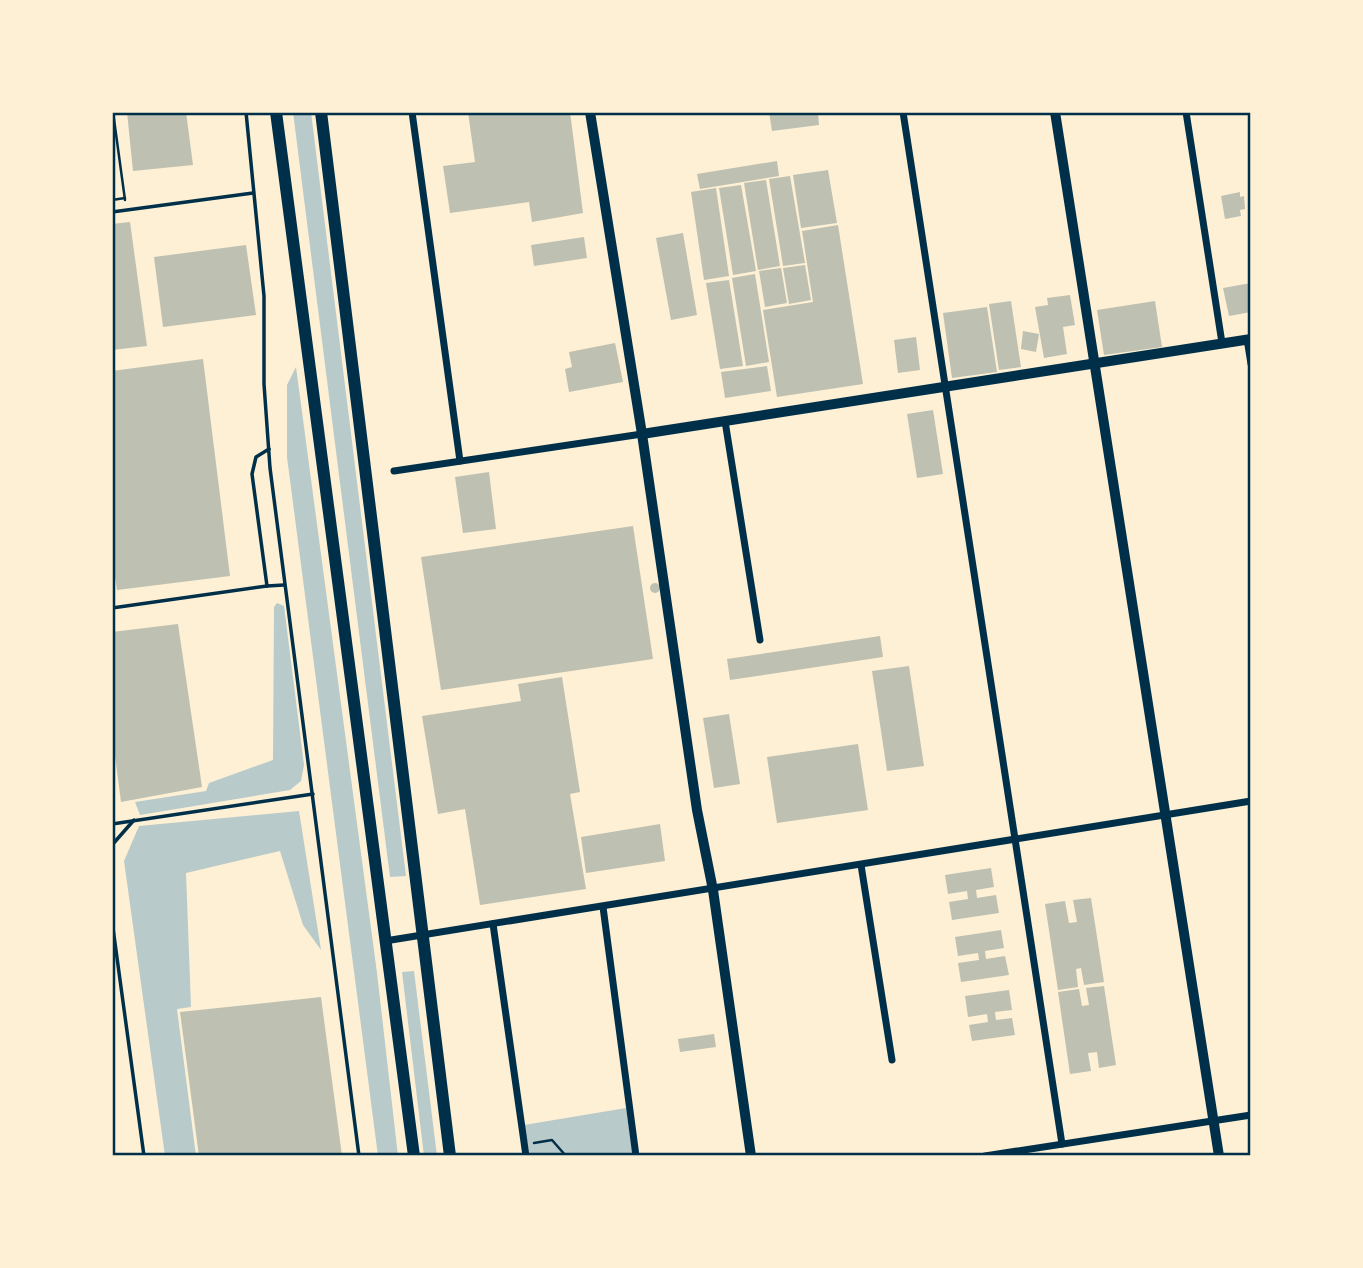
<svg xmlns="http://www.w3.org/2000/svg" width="1363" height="1268" font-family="Helvetica,sans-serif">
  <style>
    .green { fill: #b9caca }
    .building { fill: #bec0b2 }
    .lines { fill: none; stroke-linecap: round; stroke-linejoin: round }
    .path { stroke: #003049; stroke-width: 2.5 }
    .service { stroke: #003049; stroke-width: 3.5 }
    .minor { stroke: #003049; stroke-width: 7 }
    .tertiary { stroke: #003049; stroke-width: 10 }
    .primary { stroke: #003049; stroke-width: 12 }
    .neatline { fill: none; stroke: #003049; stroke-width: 2.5 }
  </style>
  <rect width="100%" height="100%" fill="#fdf0d5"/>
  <!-- green -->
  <g class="green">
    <polygon points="293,112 311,112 406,876 390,877"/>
    <polygon points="296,367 377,973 398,1156 378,1156 287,457 287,385"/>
    <polygon points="277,603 284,606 304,765 301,781 290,790 140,815 135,802 206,791 209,783 273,760 274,607"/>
    <polygon points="299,811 321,950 303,925 280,851 186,873 191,1007 177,1009 196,1156 165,1156 124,861 139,826"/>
    <polygon points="414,971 437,1156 424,1156 402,972"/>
    <polygon points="626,1108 633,1156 530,1156 524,1125"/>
  </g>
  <!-- building -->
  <g class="building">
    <polygon points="127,112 186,112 193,165 133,171"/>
    <polygon points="468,112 570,112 583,213 532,222 529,202 450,213 443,166 475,162"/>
    <polygon points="769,112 818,112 819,125 772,131"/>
    <polygon points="777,161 779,176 700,189 697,174"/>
    <polygon points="828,170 837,223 801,228 793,175"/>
    <polygon points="790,176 805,263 783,266 769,179"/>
    <polygon points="766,180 780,266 758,270 744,183"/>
    <polygon points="741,185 756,271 733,275 719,188"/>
    <polygon points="716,188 729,276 704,280 691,192"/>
    <polygon points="1240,192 1240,197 1244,196 1245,209 1240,210 1241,216 1225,219 1221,196"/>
    <polygon points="130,222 147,346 112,350 112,224"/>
    <polygon points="838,225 863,384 777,397 763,310 813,302 802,231"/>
    <polygon points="683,233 697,315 671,320 656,238"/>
    <polygon points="584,237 587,258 534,266 531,245"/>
    <polygon points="246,245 256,315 163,327 154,257"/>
    <polygon points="805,265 811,300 789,304 783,268"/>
    <polygon points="781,268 787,303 765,307 759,271"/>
    <polygon points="755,274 769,362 746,366 732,278"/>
    <polygon points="729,280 743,366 720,369 706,283"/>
    <polygon points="1251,283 1251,312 1229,316 1223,288"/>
    <polygon points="1070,295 1075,325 1063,327 1067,354 1044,358 1035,307 1048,305 1047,298"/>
    <polygon points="1011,301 1021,367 999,370 989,304"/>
    <polygon points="1155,301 1162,347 1104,355 1097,310"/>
    <polygon points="987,307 997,372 952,378 943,313"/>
    <polygon points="1023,331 1039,334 1036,352 1021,349"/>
    <polygon points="916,337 920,370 898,373 894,340"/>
    <polygon points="615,343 623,382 569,392 565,369 572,367 569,352"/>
    <polygon points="203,359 230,576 117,590 112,557 112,371"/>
    <polygon points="767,366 771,391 725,398 721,372"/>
    <polygon points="933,410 943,474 917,478 907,414"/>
    <polygon points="489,472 496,529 463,533 455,477"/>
    <polygon points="633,526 653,659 441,690 421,557"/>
    <circle cx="655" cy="588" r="5"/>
    <polygon points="178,624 202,787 121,802 112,732 112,632"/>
    <polygon points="880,636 883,657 730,680 727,659"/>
    <polygon points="909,666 924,766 887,771 872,671"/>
    <polygon points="562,677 580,792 570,794 586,889 480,905 465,809 438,814 422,716 521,701 518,684"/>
    <polygon points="729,714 740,784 714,788 703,718"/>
    <polygon points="858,744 868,810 777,823 767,757"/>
    <polygon points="660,824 665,861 586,873 581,837"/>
    <polygon points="991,868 994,887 976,890 977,898 996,895 999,913 952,920 949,902 968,899 967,891 948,894 945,875"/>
    <polygon points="1091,898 1104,982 1084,985 1081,968 1076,969 1078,987 1058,990 1045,904 1065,901 1069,923 1077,922 1073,900"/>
    <polygon points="1001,930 1004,948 985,951 986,959 1005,956 1009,975 961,982 958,963 979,960 978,953 958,956 955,937"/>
    <polygon points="1104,986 1116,1065 1099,1068 1097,1052 1088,1053 1091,1071 1070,1074 1058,992 1079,989 1082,1006 1089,1005 1086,988"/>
    <polygon points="1009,990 1012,1010 995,1012 996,1020 1012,1018 1015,1035 972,1041 969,1025 988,1022 987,1014 968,1017 965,996"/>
    <polygon points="321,997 342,1156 199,1156 180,1012"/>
    <polygon points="714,1034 716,1047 680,1052 678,1039"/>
  </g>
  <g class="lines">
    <!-- path -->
    <g class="path">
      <polyline points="113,112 125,200"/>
      <polyline points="112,200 125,198"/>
      <polyline points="534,1143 552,1140 566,1156"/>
      <polyline points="592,1156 602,1156"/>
    </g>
    <!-- service -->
    <g class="service">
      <polyline points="246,112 264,296 264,384 270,468 359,1156"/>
      <polyline points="112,212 253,193"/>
      <polyline points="269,449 256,457 252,474 267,586 284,585"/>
      <polyline points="112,608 267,586"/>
      <polyline points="112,824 313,794"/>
      <polyline points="112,845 134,820"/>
      <polyline points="112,921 144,1156"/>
    </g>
    <!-- minor -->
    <g class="minor">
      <polyline points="412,112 460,461"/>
      <polyline points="903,112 1062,1144"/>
      <polyline points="1186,112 1222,343"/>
      <polyline points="1247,339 1251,364"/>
      <polyline points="725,421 760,640"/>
      <polyline points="394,471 642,434"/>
      <polyline points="861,865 892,1060"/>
      <polyline points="603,907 636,1156"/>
      <polyline points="493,924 526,1156"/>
      <polyline points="385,941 1251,801"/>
      <polyline points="985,1156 1251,1115"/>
    </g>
    <!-- tertiary -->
    <g class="tertiary">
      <polyline points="590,112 642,434 697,810 713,890 751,1156"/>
      <polyline points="1055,112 1219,1156"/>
      <polyline points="642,434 1251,339"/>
    </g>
    <!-- primary -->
    <g class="primary">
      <polyline points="276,112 414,1156"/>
      <polyline points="321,112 450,1156"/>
    </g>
  </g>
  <!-- border -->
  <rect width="1363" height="1268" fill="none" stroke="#fdf0d5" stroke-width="228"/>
  <rect x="114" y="114" width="1135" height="1040" class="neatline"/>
</svg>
